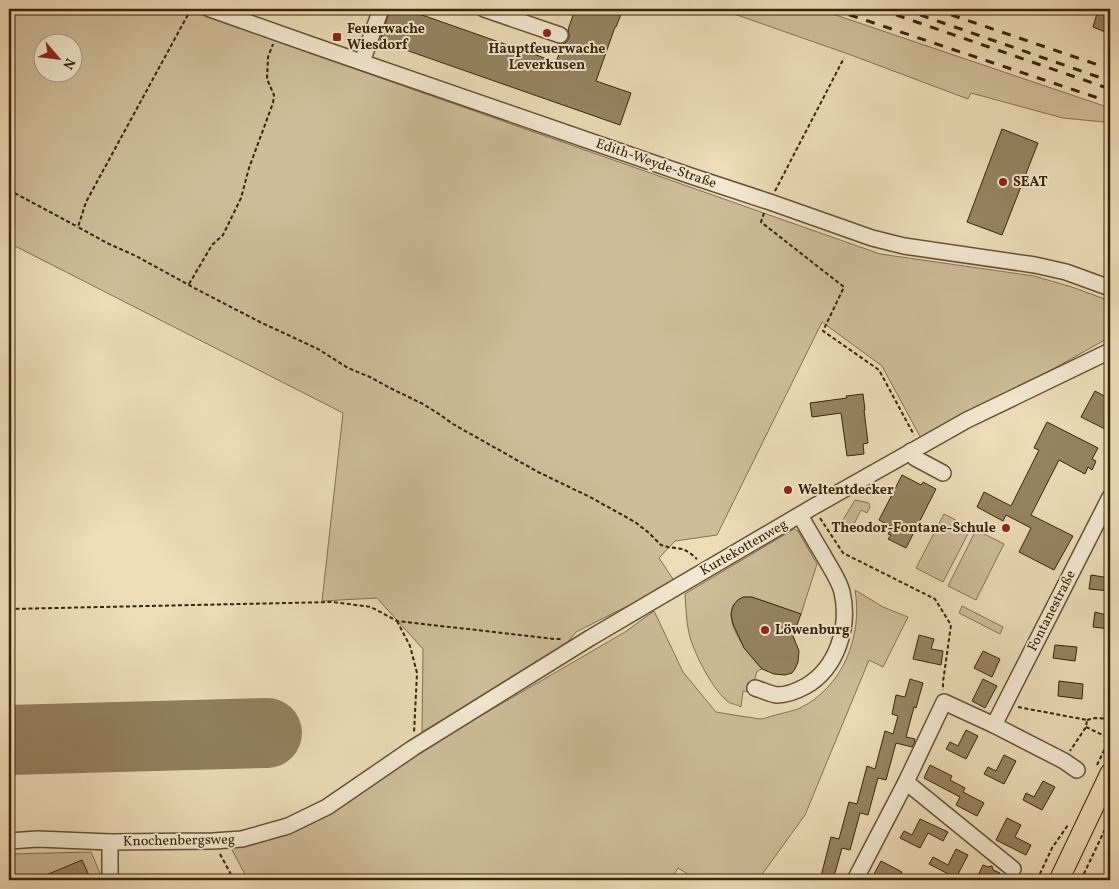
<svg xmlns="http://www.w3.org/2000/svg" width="1119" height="889" font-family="Vollkorn,serif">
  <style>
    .green { fill: #cebd9a; stroke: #847051; fill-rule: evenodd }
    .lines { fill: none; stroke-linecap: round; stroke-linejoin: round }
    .runway { stroke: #928060; stroke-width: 70 }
    .building { fill: #968464; stroke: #392408 }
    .minor-casing { stroke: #665234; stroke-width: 18 }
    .major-casing { stroke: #392408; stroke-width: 21 }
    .path { stroke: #392408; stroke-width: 2; stroke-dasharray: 4 2.5; stroke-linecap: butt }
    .minor { stroke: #f3e8d1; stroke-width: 15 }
    .major { stroke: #ecdcb8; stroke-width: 19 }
    .rail { stroke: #392408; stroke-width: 3; stroke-dasharray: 9 9; stroke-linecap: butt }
    .path-bridge { stroke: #392408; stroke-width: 2; stroke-dasharray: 4 2.5; stroke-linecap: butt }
    .poi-dot { fill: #8f2418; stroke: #f3e8d1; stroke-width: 2 }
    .labels { text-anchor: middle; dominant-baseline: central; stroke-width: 4; stroke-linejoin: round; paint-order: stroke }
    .poi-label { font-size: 14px; font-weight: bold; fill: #392408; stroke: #f3e8d1; text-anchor: start }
    .street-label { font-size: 14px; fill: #392408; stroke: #f3e8d1 }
  </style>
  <rect width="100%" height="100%" fill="#ecdcb8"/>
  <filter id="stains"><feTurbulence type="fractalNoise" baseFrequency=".004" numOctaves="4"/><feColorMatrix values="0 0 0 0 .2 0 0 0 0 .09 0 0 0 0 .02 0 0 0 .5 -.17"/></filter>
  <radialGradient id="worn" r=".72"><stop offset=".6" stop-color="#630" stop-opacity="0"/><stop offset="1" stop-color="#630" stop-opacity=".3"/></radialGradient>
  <!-- green -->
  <g class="green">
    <path d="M9,9H185L880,254L1034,276L1072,287L1110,301V337L923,442L882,366L822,322L717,535L675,541L659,558L675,582L576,632L561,650L422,732L423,649L377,598L322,601L343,413L9,243ZM42,42H72V72H42Z"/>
    <polygon points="720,9 818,9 1110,108 1110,124 1104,122 1063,118 971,93 968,99 851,55"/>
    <polygon points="855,500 869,503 870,507 867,513 861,510 852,528 841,523"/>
    <polygon points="944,514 971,528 943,582 916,568"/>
    <path d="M794,529L798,531L817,564L801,614L752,597C744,597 739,597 734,604C722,623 750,656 762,669L757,671L751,692L743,691L741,707C738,705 733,704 730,703C714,693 693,652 689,633C686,621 686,607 685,594Z"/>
    <polygon points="976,530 1004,544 976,600 948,586"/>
    <path d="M855,590L883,607L908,617L883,667L869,660L805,815L758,880H697L678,868L671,880H248L230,846L296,828L422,750L625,632L654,611L683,672L716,712C726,714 736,715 746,717C751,717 757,719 761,719C767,718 774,715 780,714C786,712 793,711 798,709C843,688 863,636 855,590Z"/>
    <polygon points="962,606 1003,627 1000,634 959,613"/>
    <polygon points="91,852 103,880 9,880 9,854"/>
  </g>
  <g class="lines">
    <!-- runway -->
    <polyline class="runway" points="9,740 267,733"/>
  </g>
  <!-- building -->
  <g class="building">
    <polygon points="390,9 405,9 556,62 563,44 566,42 569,38 569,34 568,30 575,9 623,9 616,27 615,27 596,81 631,93 620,125 380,41"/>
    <polygon points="1098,10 1110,14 1110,34 1093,27"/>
    <polygon points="1002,129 1038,143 1002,235 967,222"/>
    <polygon points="1095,391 1110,399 1110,424 1107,430 1081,417"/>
    <polygon points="863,394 865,410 864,410 868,443 863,444 864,454 847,456 841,413 812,417 810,403 847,398 846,396"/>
    <polygon points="1047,422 1098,448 1092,459 1096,461 1092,470 1088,467 1085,474 1059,460 1031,515 1073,536 1054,570 1019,552 1031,528 1006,515 1003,521 977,507 984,492 1011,506 1039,450 1034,448"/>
    <polygon points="902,475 921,485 923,482 936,489 906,548 888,539 891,535 888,534 892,527 879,520"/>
    <polygon points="1091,575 1110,578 1110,591 1089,589"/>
    <polygon points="743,597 752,597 801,614 793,636 799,651 798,662 795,669 792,673 785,675 774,674 762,669 744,648 733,624 731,614 733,606 738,600"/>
    <polygon points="1095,612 1110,616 1110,629 1093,627"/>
    <polygon points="919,635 934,639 931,649 943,651 941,665 913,659"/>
    <polygon points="1055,645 1077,647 1075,661 1053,658"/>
    <polygon points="983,651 1000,659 992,677 974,668"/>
    <polygon points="910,679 923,683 916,708 914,707 906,737 915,739 914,744 912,747 896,743 886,780 878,778 868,815 860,813 850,850 842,848 833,880 820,880 831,837 839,839 849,802 857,804 867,766 875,769 885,731 893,734 898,716 892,714 896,695 905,697"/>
    <polygon points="983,679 997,686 985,708 972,701"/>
    <polygon points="1059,681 1083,684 1082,699 1058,696"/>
    <polygon points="966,730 978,736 966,759 946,749 950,742 958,746"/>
    <polygon points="1004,755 1016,761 1004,784 984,774 988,767 996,771"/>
    <polygon points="930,765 952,776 950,780 965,788 963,792 984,803 977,816 956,805 960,797 924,778"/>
    <polygon points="1043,781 1055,787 1042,810 1023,800 1026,793 1034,797"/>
    <polygon points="1007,818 1021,825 1015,837 1031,845 1026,855 996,840"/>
    <polygon points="920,819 948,832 943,841 928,833 920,848 900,838 904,831 912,835"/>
    <polygon points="956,849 968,855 956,878 929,864 933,857 948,865"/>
    <polygon points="82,860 91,880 34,880"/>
    <polygon points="881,861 902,872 898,880 886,880 874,874"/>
    <polygon points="983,865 988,867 992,866 993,870 1000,873 997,880 982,880 977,878"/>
  </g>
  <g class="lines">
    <!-- minor casing -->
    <g class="minor-casing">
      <g id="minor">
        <polyline points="210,9 312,45 691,176 770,202 872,238 904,246 1035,265 1066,272 1110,288"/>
        <polyline points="484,9 560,35"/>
        <polyline points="362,62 381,9"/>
        <polyline points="911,451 915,458 943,473"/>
        <path d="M755,688C762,690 770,694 777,695C787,695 797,691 806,686C837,668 850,627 842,592C839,580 831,569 825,558C817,544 808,530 800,515"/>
        <polyline points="994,725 1110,497"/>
        <polyline points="906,782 1013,869"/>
        <polyline points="9,841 38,839 110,842 213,841 242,839 288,826 327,807 413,748 590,638 813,507 967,420 1110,351"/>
        <polyline points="110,880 110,842"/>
        <polyline points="855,880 906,782 944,702 994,725 1064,761 1077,770"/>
      </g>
    </g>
    <!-- major casing -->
    <g class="major-casing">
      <polyline id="major" points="1059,880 1110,773"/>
    </g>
    <!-- path -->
    <g class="path">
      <polyline points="191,9 86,202 78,227 107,243 136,256 198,290 260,322 318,349 348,368 370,377 390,388 423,404 439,414 453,424 538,472 590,497 635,522 649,533 661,545 668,547 683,549 690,553 697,559"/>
      <polyline points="9,190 78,227"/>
      <polyline points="775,191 844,58"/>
      <polyline points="764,213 761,222 844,287 823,331 879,370 914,435"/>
      <polyline points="189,284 212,245 223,235 241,198 249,168 273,103 274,95 267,79 268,57 273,44"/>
      <polyline points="820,518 843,553 935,599 951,625 943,682 943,690"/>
      <polyline points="9,609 333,602 371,607 397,621 555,639 562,639"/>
      <polyline points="397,621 410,646 417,673 414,733"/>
      <polyline points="1018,707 1087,720 1086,727 1070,751"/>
      <polyline points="1087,720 1095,718 1110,719"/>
      <polyline points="1086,727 1107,737"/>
      <polyline points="1097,765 1110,738"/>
      <polyline points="220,854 234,880"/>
      <polyline points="1023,876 1029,880"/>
      <polyline points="1037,880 1052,848 1068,825"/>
      <polyline points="1081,880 1108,823 1110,821"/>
    </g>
    <!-- minor -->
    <use href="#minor" class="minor"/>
    <!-- major -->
    <use href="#major" class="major"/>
    <!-- rail -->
    <g class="rail">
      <polyline points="832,9 1110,102"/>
      <polyline points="879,9 1110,89"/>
      <polyline points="903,9 1110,81"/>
      <polyline points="934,9 1110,69"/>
    </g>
    <!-- path-bridge -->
    <polyline class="path-bridge" points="1107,737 1110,739"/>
  </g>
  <!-- markers -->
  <g class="poi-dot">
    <circle cx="547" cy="33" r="5"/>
    <rect x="332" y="32" width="10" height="10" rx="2.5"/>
    <circle cx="1003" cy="182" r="5"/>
    <circle cx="788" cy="490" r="5"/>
    <circle cx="1006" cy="528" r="5"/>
    <circle cx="765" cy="630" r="5"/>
  </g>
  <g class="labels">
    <!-- poi labels -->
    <g class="poi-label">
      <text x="347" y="29">Feuerwache<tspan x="347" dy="16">Wiesdorf</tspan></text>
      <text x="547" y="49" text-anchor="middle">Hauptfeuerwache<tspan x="547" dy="16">Leverkusen</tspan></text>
      <text x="1013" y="182">SEAT</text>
      <text x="798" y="490">Weltentdecker</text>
      <text x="996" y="528" text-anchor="end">Theodor-Fontane-Schule</text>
      <text x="775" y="630">Löwenburg</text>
    </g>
    <!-- street labels -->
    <g class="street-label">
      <text transform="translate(656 164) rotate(19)">Edith-Weyde-Straße</text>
      <text transform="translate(744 548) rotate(-30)">Kurtekottenweg</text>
      <text transform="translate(1052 611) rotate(-63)">Fontanestraße</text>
      <text transform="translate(179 841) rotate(-1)">Knochenbergsweg</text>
    </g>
  </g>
  <!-- margin -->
  <rect width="1119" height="889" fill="none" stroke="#ecdcb8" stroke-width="30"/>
  <rect x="10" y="10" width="1099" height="869" fill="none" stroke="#392408" stroke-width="2.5"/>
  <rect x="15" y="15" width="1089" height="859" fill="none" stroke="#392408"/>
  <!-- north arrow -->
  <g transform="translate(58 58) rotate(118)"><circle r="24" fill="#f3e8d1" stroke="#a99a81"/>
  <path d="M0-4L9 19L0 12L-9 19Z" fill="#8f2418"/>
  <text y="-8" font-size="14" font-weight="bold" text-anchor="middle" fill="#392408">N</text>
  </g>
  <rect width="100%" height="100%" filter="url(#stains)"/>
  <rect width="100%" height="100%" fill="url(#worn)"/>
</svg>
